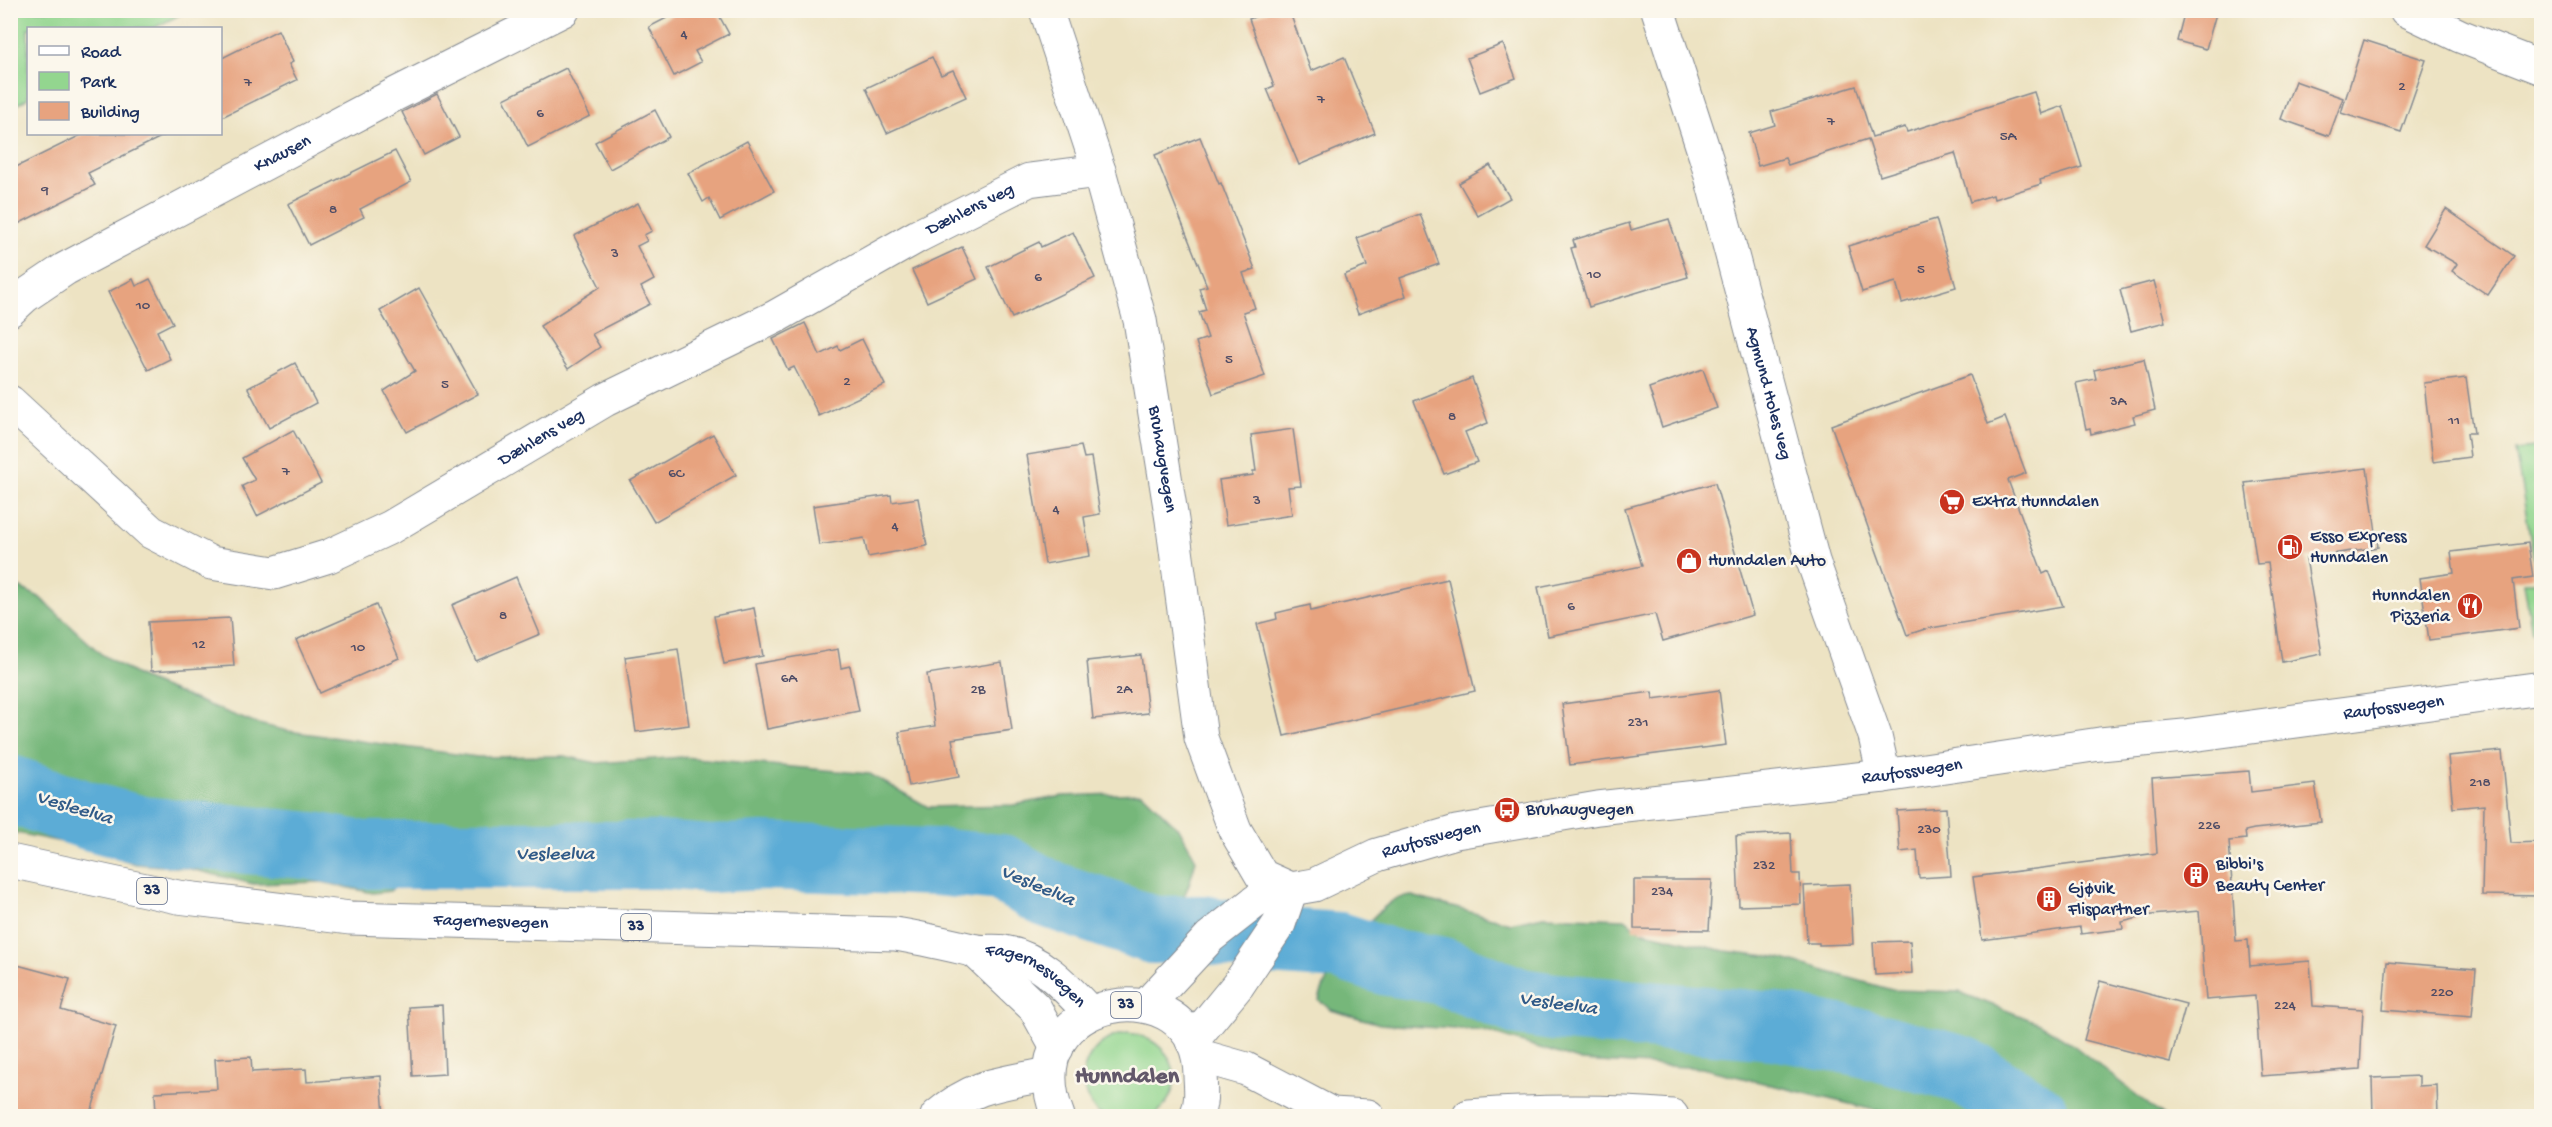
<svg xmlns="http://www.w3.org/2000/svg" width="2552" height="1127" font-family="'Gochi Hand',sans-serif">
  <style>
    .green { fill: #93d68f; stroke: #578276; stroke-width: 1.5 }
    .forest { fill: #76b77a; stroke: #48736c; stroke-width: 1.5 }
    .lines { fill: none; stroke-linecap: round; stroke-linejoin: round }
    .river { stroke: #5bacd6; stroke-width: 68 }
    .building { fill: #e7a37f }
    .minor-casing { stroke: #848990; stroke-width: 35 }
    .secondary-casing { stroke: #848990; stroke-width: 35 }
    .primary-casing { stroke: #848990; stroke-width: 35 }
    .minor { stroke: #fff; stroke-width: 33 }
    .secondary { stroke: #fff; stroke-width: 33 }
    .primary { stroke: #fff; stroke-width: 33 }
    .labels { text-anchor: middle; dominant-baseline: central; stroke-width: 5; stroke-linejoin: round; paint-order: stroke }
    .number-label { font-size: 15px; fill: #4e4c66 }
    .shield { fill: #fbf7ec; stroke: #5e6b89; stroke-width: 1.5 }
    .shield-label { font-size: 16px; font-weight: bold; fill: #1b2f5e }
    .street-label { font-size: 18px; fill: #1b2f5e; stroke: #fbf7ec }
    .poi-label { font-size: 18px; fill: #1b2f5e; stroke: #fbf7ec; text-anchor: start }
    .water-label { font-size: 20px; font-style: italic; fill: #315b88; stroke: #fbf7ec }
    .district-label { font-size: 24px; font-weight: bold; fill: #62586a; stroke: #fbf7ec }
  </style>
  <rect width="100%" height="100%" fill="#fbf7ec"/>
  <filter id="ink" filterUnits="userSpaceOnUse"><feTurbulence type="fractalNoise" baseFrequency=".0167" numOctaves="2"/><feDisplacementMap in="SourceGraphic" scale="12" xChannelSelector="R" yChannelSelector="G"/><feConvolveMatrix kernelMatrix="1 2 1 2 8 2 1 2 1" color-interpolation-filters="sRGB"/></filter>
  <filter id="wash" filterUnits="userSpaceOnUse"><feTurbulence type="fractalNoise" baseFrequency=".008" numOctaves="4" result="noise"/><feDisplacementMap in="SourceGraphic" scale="24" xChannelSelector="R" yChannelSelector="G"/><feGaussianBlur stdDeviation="1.35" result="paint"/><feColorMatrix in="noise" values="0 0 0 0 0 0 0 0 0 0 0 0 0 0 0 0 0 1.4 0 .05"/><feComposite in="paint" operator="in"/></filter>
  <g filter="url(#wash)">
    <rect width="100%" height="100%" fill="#ede3c3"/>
    <!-- green -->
    <g class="green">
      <polygon points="11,10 187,10 187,11 154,28 28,28 28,98 11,108"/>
      <polygon points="2540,416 2542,638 2539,639 2532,632 2524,582 2538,582 2515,450 2536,448"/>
      <path d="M1128,1033C1174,1039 1192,1087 1153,1116C1142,1117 1111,1120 1102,1115C1095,1112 1090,1104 1087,1097C1074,1065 1097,1037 1128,1033Z"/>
    </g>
    <!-- forest -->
    <g class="forest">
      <path d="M10,583L39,597L101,654L145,680L254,723L288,731L477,757L564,756L597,763L683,757L870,774L928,807L1013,805L1063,796L1142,793L1180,830L1196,860C1188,886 1189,901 1162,912L1068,871L795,837H743L675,829L588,831L486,826L454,838L426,857L390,891L373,893L322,882L253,884L187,868L136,864L87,847L11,832Z"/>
      <path d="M1412,896L1510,923L1543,916L1625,919L1641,931L1725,951L1776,957L1892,990L1959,992L2039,1023L2068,1041L2163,1116H1899L1702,1068L1582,1061L1484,1031L1380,1024L1331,1010L1319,1000C1327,969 1368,917 1394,900C1399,897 1407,897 1412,896Z"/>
    </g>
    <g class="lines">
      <!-- river -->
      <polyline class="river" points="10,789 92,817 142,830 313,846 363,855 659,855 711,859 762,856 934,862 1001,868 1046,893 1153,930 1203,929 1270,941 1339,946 1388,962 1439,970 1520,1002 1554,1007 1775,1026 1859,1042 1963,1070 2036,1116"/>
    </g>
    <g id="blocks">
      <!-- building -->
      <g class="building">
        <polygon points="682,10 716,10 729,34 695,51 701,62 674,76 649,27"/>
        <polygon points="1272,10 1289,10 1311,71 1344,57 1375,133 1299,165 1267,89 1274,86 1249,19"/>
        <polygon points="2185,10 2217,10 2206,49 2177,41"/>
        <polygon points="278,30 293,62 289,64 297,80 220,118 220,59"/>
        <polygon points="2364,40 2426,60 2401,132 2341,113"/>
        <polygon points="1503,44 1516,78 1480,92 1467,58"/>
        <polygon points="932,57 941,75 953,70 966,97 887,133 866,88"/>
        <polygon points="566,68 590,116 528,147 504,99"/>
        <polygon points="2295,81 2343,98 2329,136 2281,119"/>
        <polygon points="1856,86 1872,137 1905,127 1907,132 2034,92 2041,114 2063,106 2082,167 2040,180 2041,184 1994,199 1993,195 1970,202 1955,153 1880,176 1868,139 1788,165 1785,158 1758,166 1749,133 1775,125 1771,112"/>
        <polygon points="437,94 459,137 424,155 402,112"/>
        <polygon points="655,110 669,137 610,169 595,142"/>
        <polygon points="83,134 167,134 88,173 95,185 10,228 10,170"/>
        <polygon points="1200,137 1219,184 1221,183 1255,269 1243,273 1255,308 1243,312 1265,376 1213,394 1196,342 1208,338 1199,312 1206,310 1199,288 1207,286 1155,155"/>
        <polygon points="747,141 774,191 720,220 709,198 703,202 688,173"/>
        <polygon points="395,151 411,182 360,209 364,217 309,245 288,204"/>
        <polygon points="1490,165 1510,198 1478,216 1459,183"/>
        <polygon points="638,203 652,231 644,235 647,241 637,246 654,280 641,287 650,304 592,334 600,347 568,369 540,326 600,287 574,236"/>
        <polygon points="2446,209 2514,256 2488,295 2452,271 2457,264 2424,245"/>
        <polygon points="1420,214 1439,264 1400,278 1406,296 1358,314 1344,275 1367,266 1357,238"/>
        <polygon points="1669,219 1688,277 1589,307 1571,248 1575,247 1573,240 1629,223 1631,230"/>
        <polygon points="1936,219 1956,287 1902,303 1896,282 1862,292 1848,246"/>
        <polygon points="1073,232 1095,278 1012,318 988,267 1039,242 1041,247"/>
        <polygon points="962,247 977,279 927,302 912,270"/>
        <polygon points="133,279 136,286 150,279 173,323 157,331 170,359 148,370 108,292"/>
        <polygon points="2154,281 2165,322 2131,331 2120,290"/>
        <polygon points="419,288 478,394 407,432 384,391 415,371 380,311"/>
        <polygon points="805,323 820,355 838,346 840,350 862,339 885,385 819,416 794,367 788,370 773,339"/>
        <polygon points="2144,359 2155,410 2133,416 2135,423 2091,434 2090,428 2086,429 2076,383 2096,379 2094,370"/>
        <polygon points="295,363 316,403 269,428 248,388"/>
        <polygon points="1703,369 1717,408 1662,427 1649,388"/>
        <polygon points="1970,375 1988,424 2005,417 2026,473 2008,480 2043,574 2049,571 2063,606 1925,629 1907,635 1831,425"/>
        <polygon points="1472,378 1488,423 1465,432 1477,462 1444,474 1414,401"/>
        <polygon points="2466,378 2474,433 2467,433 2470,457 2433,462 2424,383"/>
        <polygon points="1293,429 1301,486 1288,487 1292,515 1226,525 1219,480 1253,475 1253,471 1256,471 1251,435"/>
        <polygon points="293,430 321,483 257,516 242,486 255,480 242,458"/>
        <polygon points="713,434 736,475 654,522 630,481"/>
        <polygon points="1081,446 1084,458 1091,457 1100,514 1084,517 1090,556 1045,564 1027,455"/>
        <polygon points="2367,468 2378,547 2306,558 2322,654 2282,662 2268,563 2257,564 2245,483"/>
        <polygon points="1715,483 1753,615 1663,641 1655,614 1548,636 1538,587 1642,566 1625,508"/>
        <polygon points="891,495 892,502 918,498 927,546 868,557 864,538 819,545 813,506"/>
        <polygon points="2528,543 2533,577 2513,580 2519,628 2429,640 2420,578 2454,573 2451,552"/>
        <polygon points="516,577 540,634 476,661 452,605"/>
        <polygon points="1448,579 1475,691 1284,736 1257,624 1277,619 1276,613 1310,605 1311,611"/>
        <polygon points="376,605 399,658 320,693 296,640"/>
        <polygon points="754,608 763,656 724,664 714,616"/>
        <polygon points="230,618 234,666 151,671 148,622"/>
        <polygon points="678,649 689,725 636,732 625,657"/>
        <polygon points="838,649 841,668 850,666 859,711 767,729 755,664"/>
        <polygon points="1141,655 1148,713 1093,719 1087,661"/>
        <polygon points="1002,662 1012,730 952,739 959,777 909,786 899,732 935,726 927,674"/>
        <polygon points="1719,690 1726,745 1570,765 1562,704 1652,692 1653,699"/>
        <polygon points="2502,751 2511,843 2541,842 2541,896 2482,895 2484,805 2453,808 2448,756"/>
        <polygon points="2249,771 2251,792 2315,784 2321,822 2254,829 2245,831 2246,839 2229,841 2236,941 2248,940 2250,966 2310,961 2313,1006 2363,1009 2360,1069 2261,1076 2255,996 2206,1000 2199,911 2151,915 2122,922 2123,929 2081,934 2080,927 1982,940 1973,877 2157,853 2152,778"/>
        <polygon points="1946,808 1951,876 1919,878 1917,850 1900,852 1897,811"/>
        <polygon points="1791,833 1793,874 1800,874 1801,904 1739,906 1736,836"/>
        <polygon points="1634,880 1712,880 1709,930 1634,929"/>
        <polygon points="1850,884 1853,944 1819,945 1819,943 1807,943 1804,886"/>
        <polygon points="1910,941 1912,973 1875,975 1873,942"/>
        <polygon points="2387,962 2476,969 2472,1017 2383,1010"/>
        <polygon points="10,963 70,979 61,1010 116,1026 90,1116 10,1116"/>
        <polygon points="2100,981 2186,1004 2170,1062 2084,1040"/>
        <polygon points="442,1005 445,1074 413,1076 409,1007"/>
        <polygon points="251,1057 252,1072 306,1069 307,1082 381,1076 384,1116 156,1116 155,1092 217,1089 215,1059"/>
        <polygon points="2419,1076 2419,1086 2437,1085 2438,1116 2373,1116 2372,1078"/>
      </g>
    </g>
  </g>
  <g filter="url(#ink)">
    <use href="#blocks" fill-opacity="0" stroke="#848990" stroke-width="1.5"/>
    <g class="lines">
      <!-- minor casing -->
      <g class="minor-casing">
        <g id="minor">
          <path id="s1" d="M1046,10L1099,171L1140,320L1172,520L1201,738L1235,830L1262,876L1291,889"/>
          <path id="s2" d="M1658,10L1707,161L1813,561L1875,736L1884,776"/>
          <polyline points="2406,10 2460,36 2542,68"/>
          <path id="s3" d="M10,310L25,296L65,269L394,95L563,10"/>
          <path id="s4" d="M10,402L151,532L211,563L274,573L329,556L391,527L605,400L775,317L918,236L1029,180L1099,171"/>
        </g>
      </g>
      <!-- secondary casing -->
      <g class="secondary-casing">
        <g id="secondary">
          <path id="s5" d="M1146,1006L1210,937L1256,901L1291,889L1314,885L1377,855L1456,832L1598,808L1884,776L2100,744L2184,736L2542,688"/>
          <polyline points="1192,1041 1238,985 1279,924 1291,889"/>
          <path d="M937,1116C976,1083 1001,1084 1049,1074"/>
        </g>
      </g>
      <!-- primary casing -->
      <g class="primary-casing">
        <g id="primary">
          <path id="s6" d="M10,861L178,897L350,918L895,934C921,938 946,944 972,950C982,953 994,950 1004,952C1040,958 1066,987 1089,1012"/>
          <polyline points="975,951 1035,1008 1057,1048"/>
          <polyline points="1200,1056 1246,1069 1332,1114"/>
          <path d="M1058,1116C1009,992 1200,962 1200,1076C1201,1091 1202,1104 1196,1116"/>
          <polyline points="1322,1116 1332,1114 1368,1116"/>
          <path d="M1469,1116C1537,1111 1604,1110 1672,1116"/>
        </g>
      </g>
      <!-- minor -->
      <use href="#minor" class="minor"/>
      <!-- secondary -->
      <use href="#secondary" class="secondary"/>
      <!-- primary -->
      <use href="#primary" class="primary"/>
    </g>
  </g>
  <!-- icons -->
  <defs>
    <g id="supermarket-disc" transform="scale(1.35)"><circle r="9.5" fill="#c8321e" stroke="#fbf7ec"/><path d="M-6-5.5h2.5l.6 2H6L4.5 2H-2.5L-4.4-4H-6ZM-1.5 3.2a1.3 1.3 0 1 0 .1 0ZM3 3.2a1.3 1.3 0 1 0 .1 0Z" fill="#fff"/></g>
    <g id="fuel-disc" transform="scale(1.35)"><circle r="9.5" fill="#c8321e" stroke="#fbf7ec"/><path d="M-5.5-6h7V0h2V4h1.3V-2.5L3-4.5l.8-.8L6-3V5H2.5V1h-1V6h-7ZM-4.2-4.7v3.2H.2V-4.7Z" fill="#fff"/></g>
    <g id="shop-disc" transform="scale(1.35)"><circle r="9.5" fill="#c8321e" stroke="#fbf7ec"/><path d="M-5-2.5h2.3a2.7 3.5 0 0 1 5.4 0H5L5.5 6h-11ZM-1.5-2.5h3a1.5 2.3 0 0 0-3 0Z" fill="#fff"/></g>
    <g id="restaurant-disc" transform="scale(1.35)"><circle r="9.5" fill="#c8321e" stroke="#fbf7ec"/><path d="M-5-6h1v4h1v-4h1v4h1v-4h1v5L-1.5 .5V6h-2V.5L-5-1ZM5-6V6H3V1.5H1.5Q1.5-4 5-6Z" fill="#fff"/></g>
    <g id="bus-disc" transform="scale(1.35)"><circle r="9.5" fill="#c8321e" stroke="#fbf7ec"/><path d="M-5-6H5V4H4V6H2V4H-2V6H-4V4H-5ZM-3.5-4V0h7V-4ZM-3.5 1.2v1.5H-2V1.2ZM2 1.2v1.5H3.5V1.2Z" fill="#fff"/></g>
    <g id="building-disc" transform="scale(1.35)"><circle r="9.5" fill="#c8321e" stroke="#fbf7ec"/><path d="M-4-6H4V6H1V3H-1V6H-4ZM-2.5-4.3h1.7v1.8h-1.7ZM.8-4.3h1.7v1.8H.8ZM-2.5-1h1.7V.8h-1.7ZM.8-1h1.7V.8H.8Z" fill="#fff"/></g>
  </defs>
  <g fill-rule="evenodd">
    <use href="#supermarket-disc" x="1952" y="502"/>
    <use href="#fuel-disc" x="2290" y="547"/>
    <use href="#shop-disc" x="1689" y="561"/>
    <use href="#restaurant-disc" x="2470" y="606"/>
    <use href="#bus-disc" x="1507" y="810"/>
    <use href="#building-disc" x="2196" y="875"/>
    <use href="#building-disc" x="2049" y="899"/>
  </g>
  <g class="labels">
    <!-- number labels -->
    <g class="number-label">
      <text x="684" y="35">4</text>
      <text x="248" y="83">7</text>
      <text x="2402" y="87">2</text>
      <text x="1321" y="100">7</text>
      <text x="540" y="114">6</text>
      <text x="1831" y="122">7</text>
      <text x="2008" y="137">5A</text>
      <text x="45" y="191">9</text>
      <text x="333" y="210">8</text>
      <text x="615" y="254">3</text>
      <text x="1921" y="270">5</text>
      <text x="1594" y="275">10</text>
      <text x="1038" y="278">6</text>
      <text x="143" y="306">10</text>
      <text x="1229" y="360">5</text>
      <text x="847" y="382">2</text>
      <text x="445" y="385">5</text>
      <text x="2118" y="402">3A</text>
      <text x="1452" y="417">8</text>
      <text x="2454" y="421">11</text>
      <text x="286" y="472">7</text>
      <text x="676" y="474">6C</text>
      <text x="1257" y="501">3</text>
      <text x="1056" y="510">4</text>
      <text x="895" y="527">4</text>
      <text x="1571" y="607">6</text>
      <text x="503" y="616">8</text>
      <text x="199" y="645">12</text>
      <text x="358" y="648">10</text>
      <text x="789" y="679">6A</text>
      <text x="978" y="690">2B</text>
      <text x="1124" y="690">2A</text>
      <text x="1638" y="723">231</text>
      <text x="2480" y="783">218</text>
      <text x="2209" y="826">226</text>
      <text x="1929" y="830">230</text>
      <text x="1764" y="866">232</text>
      <text x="1662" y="892">234</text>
      <text x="2442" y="993">220</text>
      <text x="2285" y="1006">224</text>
    </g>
    <!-- shield labels -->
    <g class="shield">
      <rect x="137" y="878" width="30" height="26" rx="4.5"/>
      <rect x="621" y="914" width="30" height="26" rx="4.5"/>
      <rect x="1111" y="992" width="30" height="26" rx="4.5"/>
    </g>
    <g class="shield-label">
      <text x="152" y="891">33</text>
      <text x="636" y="927">33</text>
      <text x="1126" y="1005">33</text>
    </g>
    <!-- street labels -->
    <g class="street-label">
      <text stroke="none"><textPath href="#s3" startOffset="315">Knausen</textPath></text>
      <text stroke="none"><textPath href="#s4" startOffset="1110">Dæhlens veg</textPath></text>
      <text stroke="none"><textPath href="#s2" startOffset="399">Agmund Holes veg</textPath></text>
      <text stroke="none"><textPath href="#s4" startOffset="624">Dæhlens veg</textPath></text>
      <text stroke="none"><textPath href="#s1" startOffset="465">Bruhaugvegen</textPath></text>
      <text stroke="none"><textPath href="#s5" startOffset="1311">Raufossvegen</textPath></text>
      <text stroke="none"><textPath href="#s5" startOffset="825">Raufossvegen</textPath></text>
      <text stroke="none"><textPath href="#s5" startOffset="339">Raufossvegen</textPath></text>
      <text stroke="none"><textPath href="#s6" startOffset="486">Fagernesvegen</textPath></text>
      <text stroke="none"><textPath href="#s6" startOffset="1040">Fagernesvegen</textPath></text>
    </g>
    <!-- poi labels -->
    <g class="poi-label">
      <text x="1972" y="502">Extra Hunndalen</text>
      <text x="2310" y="537">Esso Express<tspan x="2310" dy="21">Hunndalen</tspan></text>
      <text x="1708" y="561">Hunndalen Auto</text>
      <text x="2450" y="596" text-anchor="end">Hunndalen<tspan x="2450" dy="21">Pizzeria</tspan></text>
      <text x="1526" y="810">Bruhaugvegen</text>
      <text x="2216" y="865">Bibbi's<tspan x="2216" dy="21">Beauty Center</tspan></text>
      <text x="2068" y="889">Gjøvik<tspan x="2068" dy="21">Flispartner</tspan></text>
    </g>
    <!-- water labels -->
    <g class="water-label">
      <text transform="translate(74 809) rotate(17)">Vesleelva</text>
      <text x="555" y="855">Vesleelva</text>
      <text transform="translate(1037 887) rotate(23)">Vesleelva</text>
      <text transform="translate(1558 1005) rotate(8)">Vesleelva</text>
    </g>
    <!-- district labels -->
    <g class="district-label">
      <text x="1127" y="1077">Hunndalen</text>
    </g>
  </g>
  <!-- margin -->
  <rect width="2552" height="1127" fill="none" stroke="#fbf7ec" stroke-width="36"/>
  <!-- legend -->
  <rect x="27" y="27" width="195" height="108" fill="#fbf7ec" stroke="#a1a7b3" stroke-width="1.5"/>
  <rect x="39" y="46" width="30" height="9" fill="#ffffff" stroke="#a1a7b3" stroke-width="1.5"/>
  <text x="81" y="57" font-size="18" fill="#1b2f5e">Road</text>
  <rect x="39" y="72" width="30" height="18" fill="#93d68f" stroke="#a1a7b3" stroke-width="1.5"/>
  <text x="81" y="87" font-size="18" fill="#1b2f5e">Park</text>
  <rect x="39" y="102" width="30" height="18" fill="#e7a37f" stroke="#a1a7b3" stroke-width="1.5"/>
  <text x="81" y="117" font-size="18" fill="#1b2f5e">Building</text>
</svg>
